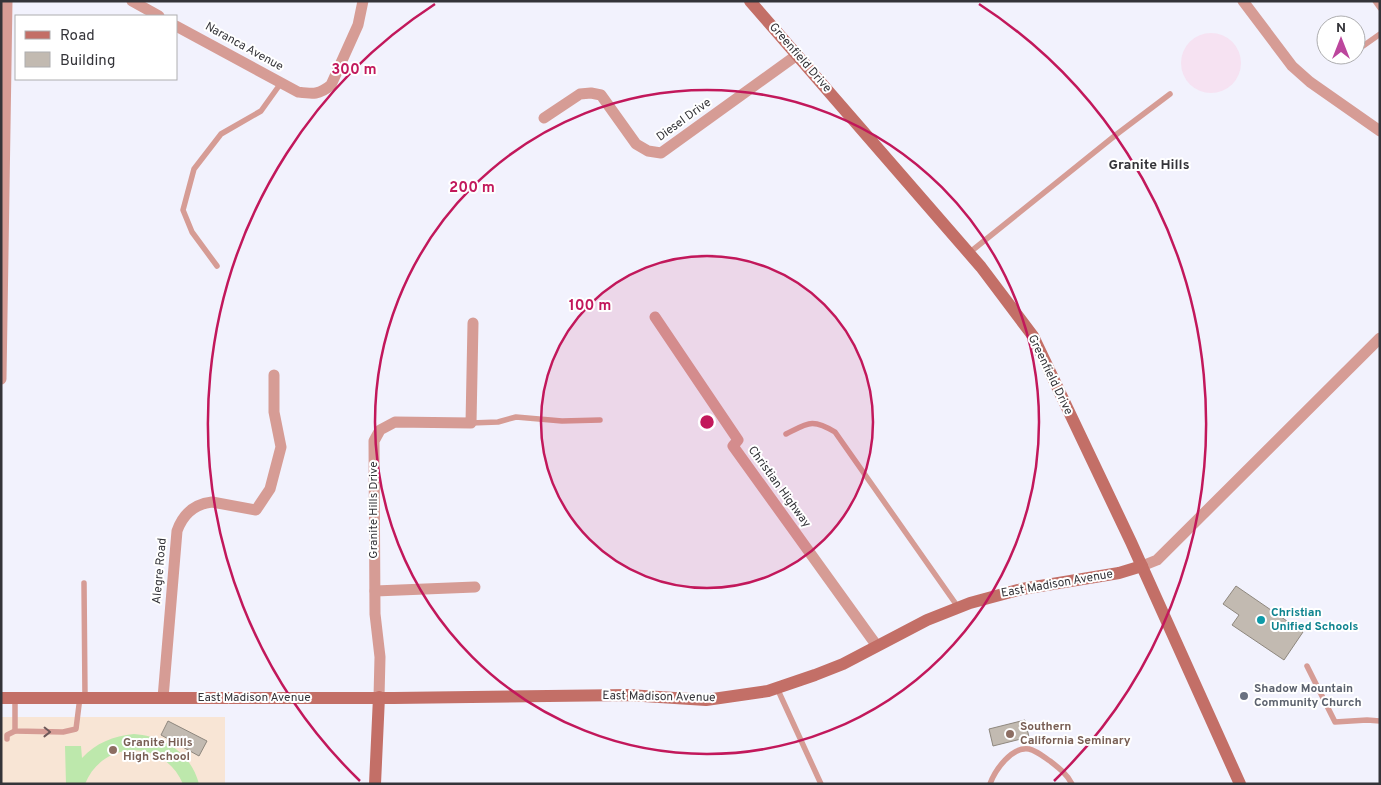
<svg xmlns="http://www.w3.org/2000/svg" width="1381" height="785" font-family="Overpass,sans-serif">
  <style>
    .industrial { fill: #f6e2f2 }
    .education { fill: #f8e5d5 }
    .green { fill: #bde8ac }
    .building { fill: #c2bab1; stroke: #8e877e }
    .lines { fill: none; stroke-linecap: round; stroke-linejoin: round }
    .lane { stroke: #d69c95; stroke-width: 5.5 }
    .street { stroke: #d69c95; stroke-width: 11 }
    .secondary { stroke: #c36f67; stroke-width: 12 }
    .oneway { stroke: #6d5859 }
    .ring { fill: none; stroke: #c2185b; stroke-width: 2.5 }
    .culture-dot { fill: #0f9aa8; stroke: #fff; stroke-width: 2 }
    .worship-dot { fill: #6b7280; stroke: #fff; stroke-width: 2 }
    .education-dot { fill: #8d6e63; stroke: #fff; stroke-width: 2 }
    .labels { text-anchor: middle; dominant-baseline: central; stroke-width: 4; stroke-linejoin: round; paint-order: stroke }
    .street-label { font-size: 12px; fill: #343439; stroke: #fff }
    .culture-label { font-size: 12px; font-weight: bold; fill: #0d838f; stroke: #fff; text-anchor: start }
    .worship-label { font-size: 12px; font-weight: bold; fill: #5b616d; stroke: #fff; text-anchor: start }
    .education-label { font-size: 12px; font-weight: bold; fill: #785e54; stroke: #fff; text-anchor: start }
    .neighbourhood-label { font-size: 14px; font-weight: bold; fill: #343439; stroke: #fff }
    .centre { fill: #c2185b; stroke: #fff; stroke-width: 2.5 }
    .ring-label { font-size: 15px; text-anchor: middle; font-weight: bold; fill: #c2185b; stroke: #fff; stroke-width: 4; stroke-linejoin: round; paint-order: stroke }
  </style>
  <rect width="100%" height="100%" fill="#f2f2fd"/>
  <!-- industrial -->
  <circle class="industrial" cx="1211" cy="63" r="30"/>
  <!-- education -->
  <rect class="education" x="1" y="717" width="224" height="67"/>
  <!-- green -->
  <path class="green" d="M134,734C164,736 191,753 199,784H183C164,739 103,739 85,784H66L65,746H81L82,758C96,743 113,736 134,734Z"/>
  <!-- building -->
  <g class="building">
    <polygon points="1236,586 1303,632 1284,660 1232,625 1239,615 1223,604"/>
    <polygon points="1025,720 1029,737 993,746 989,729"/>
    <polygon points="168,721 207,741 199,756 161,735"/>
  </g>
  <g class="lines">
    <!-- lane -->
    <g class="lane">
      <polyline points="1375,1 1380,8"/>
      <polyline points="1356,51 1380,34"/>
      <polyline points="1348,57 1351,55"/>
      <polyline points="969,253 1117,134 1170,94"/>
      <polyline points="217,266 192,232 183,210 194,169 221,134 261,111 281,83"/>
      <polyline points="471,423 498,422 516,417 562,421 600,420"/>
      <path d="M786,434C808,423 812,418 835,432L958,607"/>
      <polyline points="84,583 85,697"/>
      <polyline points="1307,666 1335,722 1367,720 1380,721"/>
      <polyline points="777,688 821,784"/>
      <polyline points="15,698 15,731 63,732 76,729 80,697"/>
      <polyline points="7,739 7,735 15,731"/>
      <path d="M990,784C995,770 1012,746 1029,749C1037,751 1044,757 1050,761C1059,768 1067,774 1072,784"/>
    </g>
    <!-- street -->
    <g class="street">
      <polyline points="132,1 159,16"/>
      <polyline points="1243,1 1292,66 1310,82 1380,131"/>
      <path d="M176,26L298,92C313,94 319,95 331,85L358,25L363,1"/>
      <polyline points="544,118 580,94 591,93 601,95 636,144 648,151 661,153 797,55"/>
      <polyline points="655,317 738,440 733,446 877,646"/>
      <polyline points="1,379 7,1"/>
      <polyline points="1142,566 1157,560 1380,338"/>
      <polyline points="375,591 475,587"/>
      <polyline points="379,697 380,657 375,614 374,441 380,430 395,422 471,423 473,323"/>
      <path d="M163,698L177,531C183,514 194,504 212,502L256,510L270,489L281,447L274,412V375"/>
    </g>
    <!-- secondary -->
    <g class="secondary">
      <polyline points="750,1 981,267 1033,336 1131,542 1240,784"/>
      <polyline points="1,698 394,698 628,695 706,700 768,691 815,675 843,664 927,620 970,603 1022,589 1119,573 1142,566"/>
      <polyline points="375,784 379,697"/>
    </g>
  </g>
  <!-- one-way arrows -->
  <defs><path id="oneway-chevron" d="M-2-3.5L2.5 0L-2 3.5" fill="none" stroke-width="1.6" stroke-linecap="round" stroke-linejoin="round" transform="scale(1.25)"/></defs>
  <use class="oneway" href="#oneway-chevron" transform="translate(47 732) rotate(1)"/>
  <!-- distance rings -->
  <circle cx="707" cy="422" r="166" fill="#c2185b" fill-opacity=".12"/>
  <g class="ring">
    <circle cx="707" cy="422" r="166"/>
    <circle cx="707" cy="422" r="332"/>
    <path d="M360 781A499 499 0 0 1 435 4M979 4A499 499 0 0 1 1054 781"/>
  </g>
  <!-- markers -->
  <circle class="culture-dot" cx="1261" cy="620" r="5"/>
  <circle class="worship-dot" cx="1244" cy="696" r="5"/>
  <g class="education-dot">
    <circle cx="1010" cy="734" r="5"/>
    <circle cx="113" cy="750" r="5"/>
  </g>
  <g class="labels">
    <!-- street labels -->
    <g class="street-label">
      <text transform="translate(244 47) rotate(29)">Naranca Avenue</text>
      <text transform="translate(800 58) rotate(49)">Greenfield Drive</text>
      <text transform="translate(684 120) rotate(-36)">Diesel Drive</text>
      <text transform="translate(1050 375) rotate(64)">Greenfield Drive</text>
      <text transform="translate(779 487) rotate(54)">Christian Highway</text>
      <text transform="translate(374 510) rotate(-90)">Granite Hills Drive</text>
      <text transform="translate(160 571) rotate(-85)">Alegre Road</text>
      <text transform="translate(1057 584) rotate(-10)">East Madison Avenue</text>
      <text transform="translate(659 697) rotate(1)">East Madison Avenue</text>
      <text x="254" y="698">East Madison Avenue</text>
    </g>
    <!-- culture labels -->
    <g class="culture-label">
      <text x="1271" y="613">Christian<tspan x="1271" dy="14">Unified Schools</tspan></text>
    </g>
    <!-- worship labels -->
    <g class="worship-label">
      <text x="1254" y="689">Shadow Mountain<tspan x="1254" dy="14">Community Church</tspan></text>
    </g>
    <!-- education labels -->
    <g class="education-label">
      <text x="1020" y="727">Southern<tspan x="1020" dy="14">California Seminary</tspan></text>
      <text x="123" y="743">Granite Hills<tspan x="123" dy="14">High School</tspan></text>
    </g>
    <!-- neighbourhood labels -->
    <g class="neighbourhood-label">
      <text x="1149" y="165">Granite Hills</text>
    </g>
  </g>
  <circle cx="707" cy="422" r="8" class="centre"/>
  <g class="ring-label">
    <text x="354" y="74">300 m</text>
    <text x="472" y="192">200 m</text>
    <text x="590" y="310">100 m</text>
  </g>
  <!-- border -->
  <rect width="1381" height="785" fill="none" stroke="#343439" stroke-width="5"/>
  <!-- legend -->
  <rect x="15" y="15" width="162" height="65" fill="#ffffff" stroke="#aeaeb0"/>
  <rect x="25" y="31" width="25" height="8" fill="#c36f67" stroke="#aeaeb0"/>
  <text x="60" y="40" font-size="15" fill="#343439">Road</text>
  <rect x="25" y="52" width="25" height="15" fill="#c2bab1" stroke="#aeaeb0"/>
  <text x="60" y="65" font-size="15" fill="#343439">Building</text>
  <!-- north arrow -->
  <g transform="translate(1341 40)"><circle r="24" fill="#ffffff" stroke="#aeaeb0"/>
  <path d="M0-4L9 19L0 12L-9 19Z" fill="#bc469d"/>
  <text y="-8" font-size="14" font-weight="bold" text-anchor="middle" fill="#343439">N</text>
  </g>
</svg>
